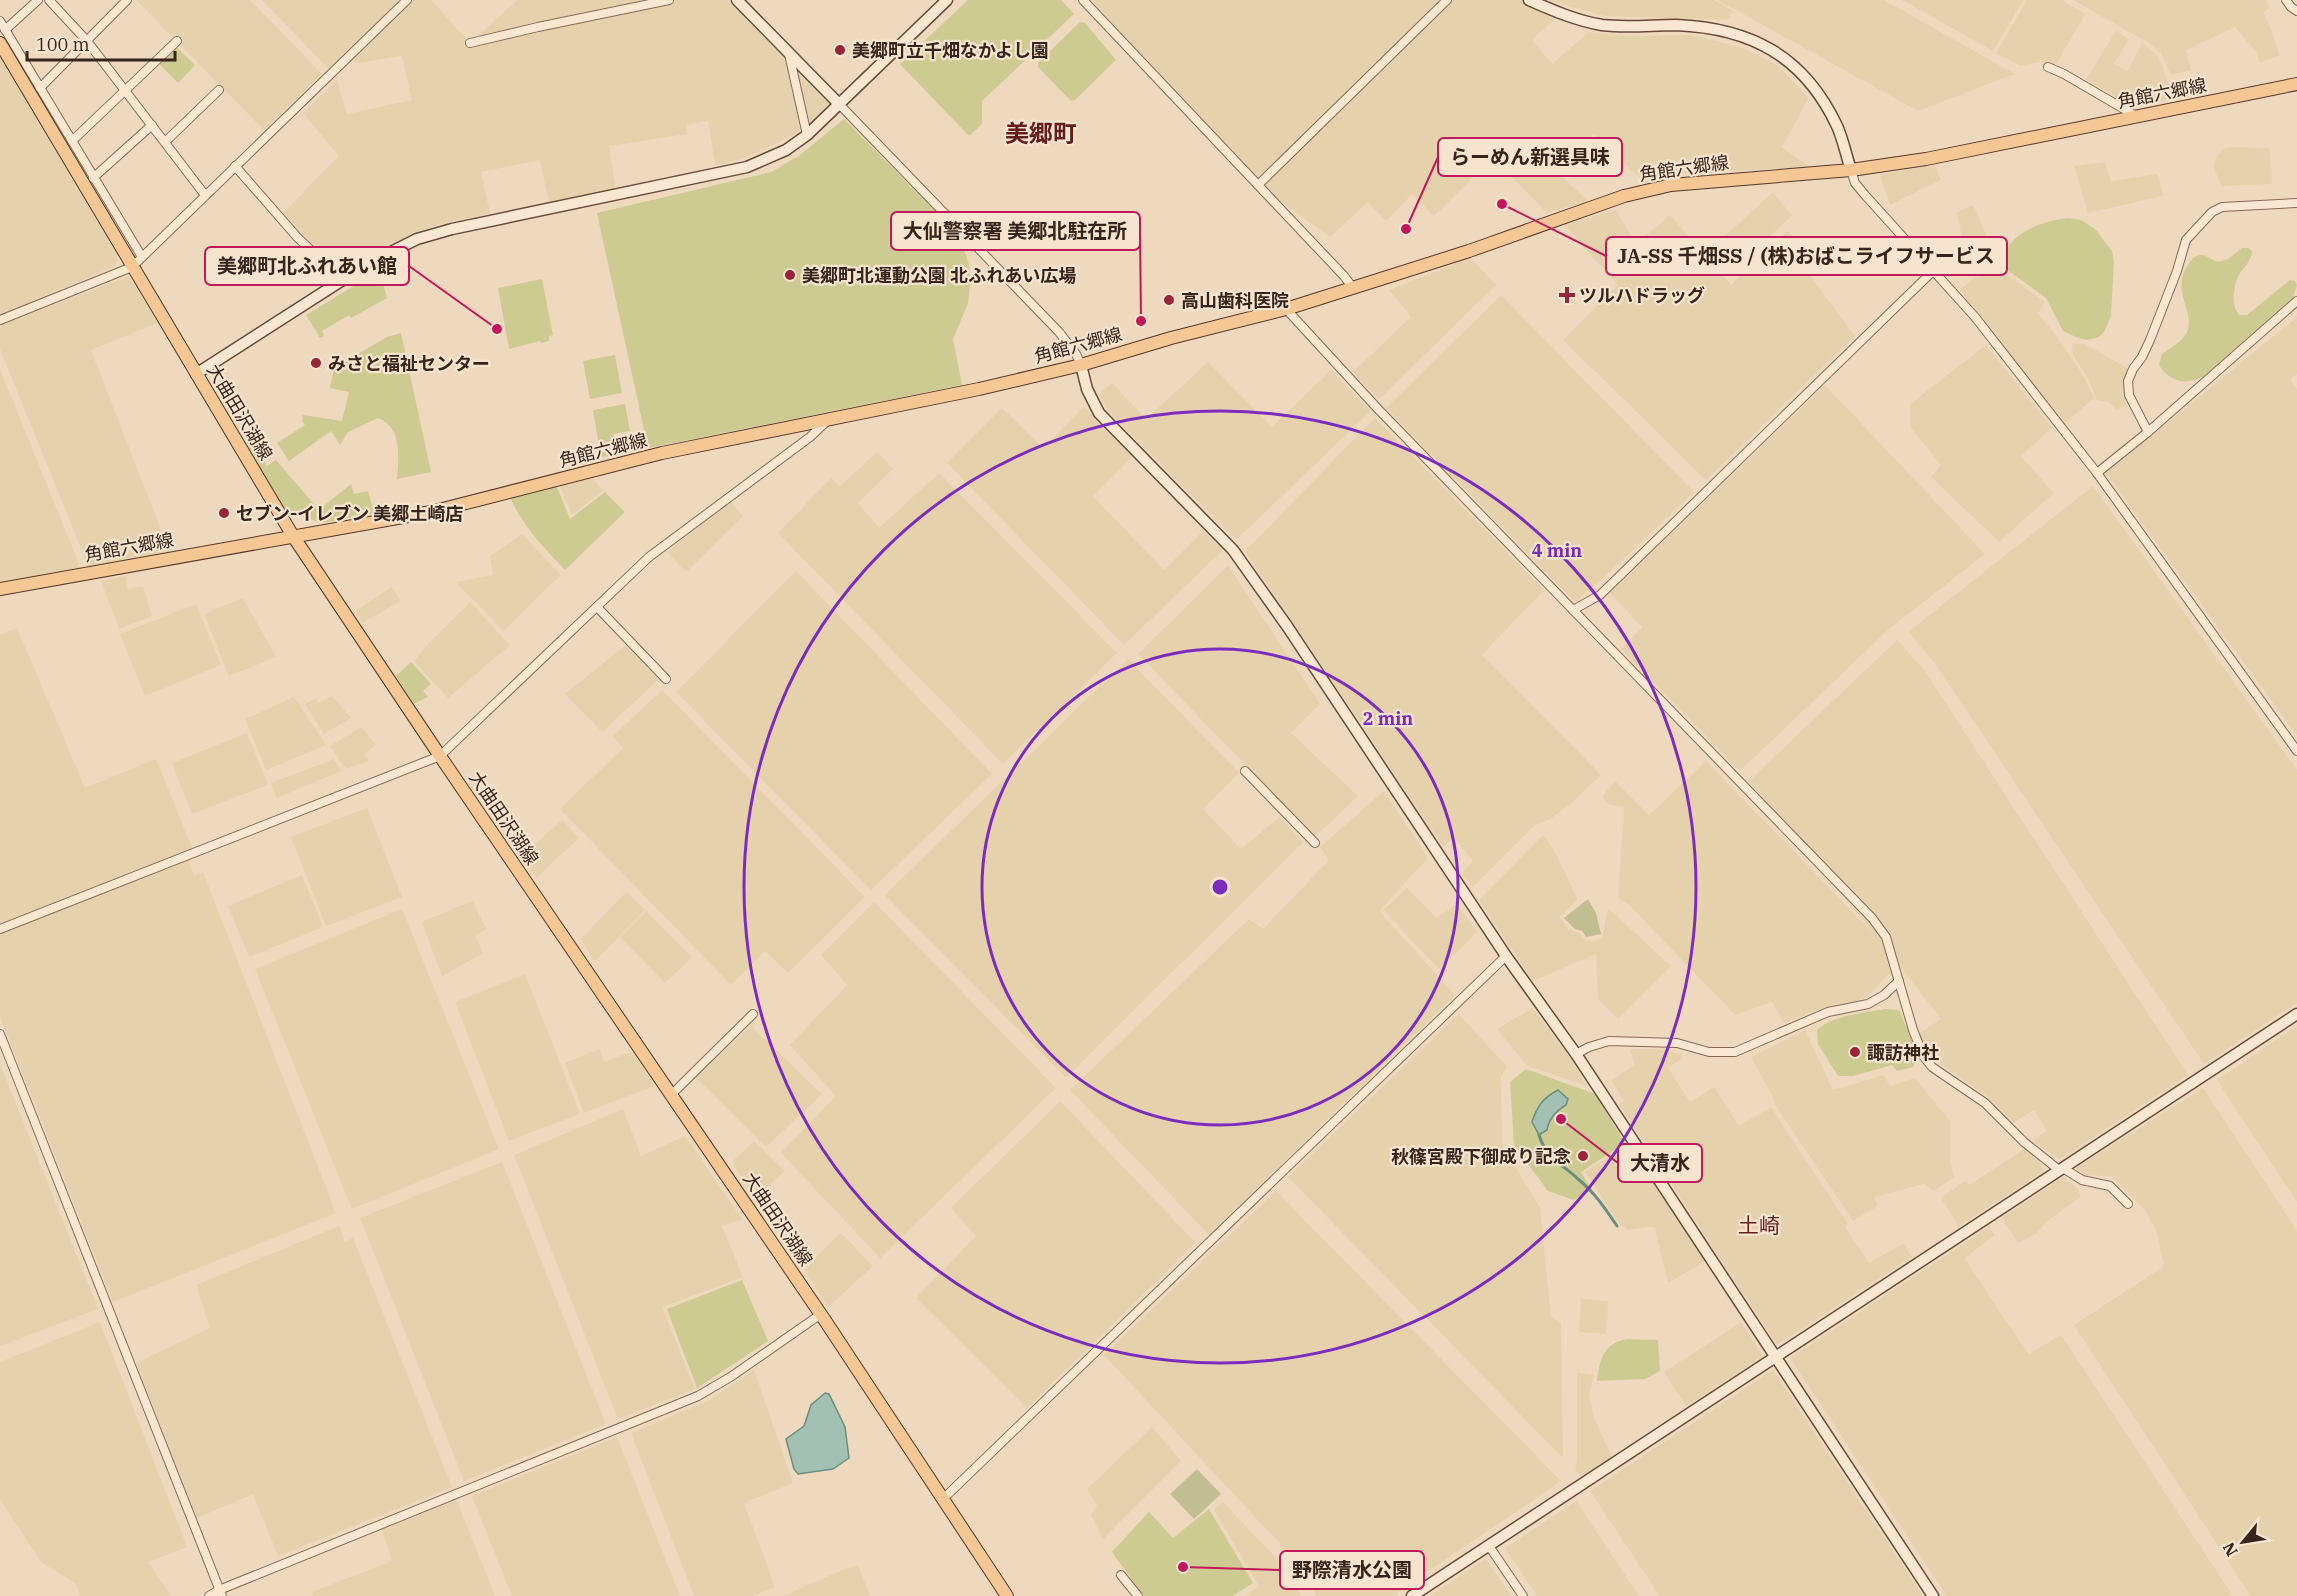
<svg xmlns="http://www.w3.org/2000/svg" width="2297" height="1596" font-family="'IBM Plex Serif','Noto Sans JP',serif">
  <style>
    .farmland { fill: #e5d2ac }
    .green { fill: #cdca92 }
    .cemetery { fill: #c1bf92 }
    .water { fill: #a2c0b3; stroke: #698e7f; stroke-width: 1.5 }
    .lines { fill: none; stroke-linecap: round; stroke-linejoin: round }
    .stream { stroke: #698e7f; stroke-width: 3 }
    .street-casing { stroke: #886957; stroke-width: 10 }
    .secondary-casing { stroke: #694a3a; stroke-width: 13 }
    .primary-casing { stroke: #55382b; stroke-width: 14 }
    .street { stroke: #fae7d2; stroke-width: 8 }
    .secondary { stroke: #fae7d2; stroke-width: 10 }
    .primary { stroke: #f4c794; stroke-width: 12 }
    .ring { fill: none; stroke: #7b2cbf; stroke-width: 3 }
    .poi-dot { fill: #992538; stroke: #f6e4ce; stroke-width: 2 }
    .labels { text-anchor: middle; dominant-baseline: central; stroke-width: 4.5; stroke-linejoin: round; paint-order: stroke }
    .poi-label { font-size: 18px; font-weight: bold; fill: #37241c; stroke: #f6e4ce; text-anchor: start }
    .street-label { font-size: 18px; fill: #37241c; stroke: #f6e4ce }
    .quarter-label { font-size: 21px; fill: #651d1a; stroke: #f6e4ce }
    .district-label { font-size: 24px; font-weight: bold; fill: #651d1a; stroke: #f6e4ce }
    .centre { fill: #7b2cbf; stroke: #f6e4ce; stroke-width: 3 }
    .ring-label { font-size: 18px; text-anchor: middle; font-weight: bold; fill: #7b2cbf; stroke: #f6e4ce; stroke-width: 4.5; stroke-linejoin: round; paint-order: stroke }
    .leader { fill: none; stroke: #c2185b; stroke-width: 2 }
    .callout-dot { fill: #c2185b; stroke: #f6e4ce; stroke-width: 2 }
    .callout { fill: #f6e4ce; stroke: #c2185b; stroke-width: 2 }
    .callout-label { font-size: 20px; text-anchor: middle; font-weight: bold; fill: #37241c }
  </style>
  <rect width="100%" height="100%" fill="#efd9be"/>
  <!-- farmland -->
  <g class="farmland">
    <polygon points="136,0 250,0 322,74 264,130"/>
    <polygon points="262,0 400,0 329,69"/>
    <polygon points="407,0 431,0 470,43 517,0 727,0 829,103 817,116 793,135 763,150 741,159 715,165 708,121 686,125 687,134 609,146 616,189 549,204 540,160 481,172 490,213 436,225 417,232 389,245 340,273 282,214 339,156 303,113 337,80 347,114 412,100 402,56 356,63 347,57"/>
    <polygon points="1083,0 1533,0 1561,13 1532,40 1552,64 1589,32 1626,36 1692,35 1743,48 1777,65 1809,98 1782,147 1809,167 1676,174 1644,182 1594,134 1557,172 1588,201 1547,213 1493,158 1434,216 1412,194 1386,221 1368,202 1330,237 1258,185"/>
    <polygon points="1547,0 1714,0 1734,11 1727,20 1604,16"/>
    <polygon points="1718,0 1884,0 2015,74 1918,111"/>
    <polygon points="1902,0 2023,0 1993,51"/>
    <polygon points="2027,0 2062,0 2085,14 2055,66 2040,62 2020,66 1996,53"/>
    <polygon points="2073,0 2266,0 2270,8 2263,12 2272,32 2279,55 2260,63 2257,53 2235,27 2186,50 2191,70 2171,75 2161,53 2147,42"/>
    <polygon points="2116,31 2129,39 2114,64 2128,71 2142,43 2158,56 2174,98 2133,107 2086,79"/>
    <polygon points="0,57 116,253 118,261 115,266 0,315"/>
    <polygon points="2232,147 2269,148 2272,184 2222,186 2213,167 2217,156 2225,148"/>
    <polygon points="2105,162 2111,181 2158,174 2163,196 2088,213 2074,166"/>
    <polygon points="1935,165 1941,180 1890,205 1880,174"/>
    <polygon points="1773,192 1792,216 1733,269 1713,247"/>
    <polygon points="1973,205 1996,257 1973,271 1962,244 1960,226 1956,213"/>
    <polygon points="1616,210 1636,244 1670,215 1731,285 1787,231 1799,241 1791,250 1855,336 1706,480 1563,340 1618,285 1564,225"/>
    <polygon points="1470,258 1496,285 1379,399 1353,372 1411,317 1389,290"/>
    <polygon points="1993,265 2045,302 2038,313 2058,338 2081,372 2094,398 2065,423 1959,290"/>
    <polygon points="129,276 157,323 91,350 170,553 89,568 0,349 0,325"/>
    <polygon points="1501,295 1694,492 1599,582 1575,602 1386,408"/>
    <polygon points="2297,317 2297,374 2290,379 2297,389 2297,736 2106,473"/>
    <polygon points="2072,343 2085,344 2127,368 2123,383 2127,405 2117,410 2108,402 2097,400 2089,380 2073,355"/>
    <polygon points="1986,345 2052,428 2021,456 2054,493 1999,542 1931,477 1941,465 1910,427 1910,404"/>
    <polygon points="1208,362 1272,427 1331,370 1371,411 1236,540 1108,411 1099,394 1112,383 1146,419"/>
    <polygon points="0,369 81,569 0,583"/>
    <polygon points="1825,385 1985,554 1889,629 1740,771 1621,649 1642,627 1610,593"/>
    <polygon points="1084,407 1132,457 1093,496 1164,570 1203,531 1223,550 1124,645 947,463 1002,408 1043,448"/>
    <polygon points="1375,418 1544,590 1482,655 1601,775 1568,806 1549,820 1535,825 1472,888 1462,873 1473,861 1454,838 1443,846 1245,551"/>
    <polygon points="877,452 893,469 858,503 879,528 939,473 1117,653 1003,764 778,533 831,478 839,487"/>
    <polygon points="590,475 603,490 572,515 559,484"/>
    <polygon points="2093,486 2297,770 2297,1003 2204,1064 1933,661 1908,632"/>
    <polygon points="730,501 743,516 686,572 667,552"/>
    <polygon points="522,534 561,575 503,631 456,582 493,575 490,556"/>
    <polygon points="1228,565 1320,704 1291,733 1358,796 1315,837 1138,654"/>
    <polygon points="796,571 992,774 871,890 676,692"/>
    <polygon points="125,576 128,589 143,586 152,616 119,629 101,581"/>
    <polygon points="392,587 401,601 362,623 355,611"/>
    <polygon points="243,598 276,657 229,676 204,614"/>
    <polygon points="470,602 510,645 448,698 414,661 429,643"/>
    <polygon points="196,604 221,665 145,696 120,634"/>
    <polygon points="17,628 85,788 156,759 192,848 0,925 0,635"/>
    <polygon points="1897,640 1924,670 2188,1075 2060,1159 2032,1141 2047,1130 2034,1110 2013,1123 1988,1097 1932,1058 1919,1034 1941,1019 1890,953 1892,971 1868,996 1858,1001 1837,1003 1784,1023 1772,1002 1735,1015 1629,905 1618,898 1624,807 1610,805 1602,797 1615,781 1649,815 1706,761 1876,936 1749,781"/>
    <polygon points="626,645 659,679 602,732 565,694"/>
    <polygon points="1128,659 1239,773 1203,809 1241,849 1280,817 1303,842 1066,1078 885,895"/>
    <polygon points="662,690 865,897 788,973 765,951 731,985 561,810 563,806 623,748 613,736"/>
    <polygon points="332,696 351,718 324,734 305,704 316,698 319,703"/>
    <polygon points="294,697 326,745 266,770 245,719"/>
    <polygon points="361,727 376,745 364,754 369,761 346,769 330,746"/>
    <polygon points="247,733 268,785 192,814 172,763"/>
    <polygon points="334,759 341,771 277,798 271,783"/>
    <polygon points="1384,791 1428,858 1379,911 1455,995 1209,1235 1070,1090 1249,919 1263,929 1329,860 1320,847"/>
    <polygon points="367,808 402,897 326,926 291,837"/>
    <polygon points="562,820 579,838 536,878 522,856"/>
    <polygon points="1543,835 1553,848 1578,900 1559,917 1569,930 1580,934 1586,941 1602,939 1608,908 1671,966 1618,1019 1598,999 1596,954 1533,981 1479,900"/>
    <polygon points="188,859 194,876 203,872 336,1213 113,1302 0,1017 0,934"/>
    <polygon points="302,875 323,927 249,957 228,906"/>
    <polygon points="1407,888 1437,918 1457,904 1477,932 1439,969 1383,910"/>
    <polygon points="626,892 645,910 594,962 581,939"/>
    <polygon points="472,901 487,929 475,935 483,953 442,976 422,922"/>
    <polygon points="874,902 1056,1088 880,1258 781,1153 836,1096 790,1045 847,985 821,955"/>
    <polygon points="402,909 499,1149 352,1209 255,969"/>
    <polygon points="646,911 692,957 665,983 620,937"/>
    <polygon points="525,974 580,1114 509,1141 455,1002"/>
    <polygon points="1532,1008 1574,1063 1586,1086 1526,1065 1497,1029"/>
    <polygon points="1459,1014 1507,1067 1501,1077 1502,1144 1540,1208 1551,1316 1561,1323 1563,1458 1288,1177"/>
    <polygon points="751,1026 822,1094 766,1147 694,1076"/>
    <polygon points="2297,1026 2297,1202 2217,1080"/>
    <polygon points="1805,1030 1833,1090 1884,1075 1890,1086 1915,1078 1950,1121 1950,1160 1954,1177 1934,1191 1924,1184 1874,1197 1878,1206 1853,1221 1774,1103 1773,1097 1751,1057"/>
    <polygon points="599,1049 604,1062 633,1051 654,1086 584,1113 565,1063"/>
    <polygon points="1630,1049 1656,1049 1681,1054 1683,1058 1668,1068 1690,1102 1714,1087 1739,1126 1771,1107 1848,1224 1845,1227 1869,1263 1903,1244 1912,1257 1777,1345 1619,1104 1624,1100 1611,1080 1635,1065"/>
    <polygon points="0,1064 98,1309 0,1346"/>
    <polygon points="2203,1088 2297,1231 2297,1596 2251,1596 2074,1325 2164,1266 2156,1229 2144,1209 2111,1176 2084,1175 2076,1168"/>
    <polygon points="1060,1101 1196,1243 1027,1408 916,1298 976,1236 951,1208"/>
    <polygon points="623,1109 641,1156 685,1136 742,1219 722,1226 743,1277 662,1307 695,1389 618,1419 514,1155"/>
    <polygon points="754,1141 785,1171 755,1199 734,1166 733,1161"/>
    <polygon points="1630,1143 1705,1261 1668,1283 1655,1228 1649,1227 1627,1230 1619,1223 1585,1172"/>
    <polygon points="2024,1149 2038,1159 2044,1171 1959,1226 1941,1198 1965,1181 1969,1185"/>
    <polygon points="502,1162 606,1424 464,1481 360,1218"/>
    <polygon points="2063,1177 2078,1189 2081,1197 2047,1221 2036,1234 2018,1243 2002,1218"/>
    <polygon points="1276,1191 1561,1481 1392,1596 1317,1596 1282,1546 1104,1355"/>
    <polygon points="339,1226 345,1242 353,1238 452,1487 278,1556 253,1494 197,1518 136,1363 210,1328 196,1285"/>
    <polygon points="1989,1227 1995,1235 1965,1258 1995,1305 2029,1354 2061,1335 2233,1596 1947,1596 1790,1358"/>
    <polygon points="841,1233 873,1266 828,1307 804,1269"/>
    <polygon points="1581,1299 1608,1301 1606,1334 1579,1332"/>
    <polygon points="100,1322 187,1547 148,1562 171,1596 80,1596 76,1584 41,1562 0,1499 0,1362"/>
    <polygon points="1741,1322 1763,1356 1686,1406 1664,1372"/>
    <polygon points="754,1370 793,1483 744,1503 775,1587 752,1596 694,1596 631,1433 708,1401"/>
    <polygon points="1773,1370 1923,1596 1660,1596 1590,1491"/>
    <polygon points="1577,1373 1594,1375 1589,1395 1594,1418 1612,1457 1583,1476 1575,1471 1577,1459"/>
    <polygon points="1152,1427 1181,1461 1103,1539 1091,1515 1097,1505 1087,1489"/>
    <polygon points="617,1437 680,1596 512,1596 472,1496"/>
    <polygon points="456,1499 495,1596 314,1596 312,1592 392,1561 382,1530"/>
    <polygon points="1576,1501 1639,1596 1537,1596 1505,1548"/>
    <polygon points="1223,1502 1283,1565 1302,1596 1245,1596 1259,1586 1214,1510"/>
    <polygon points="1486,1559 1511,1596 1429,1596"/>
    <polygon points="858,1565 870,1596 783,1596 842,1570"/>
  </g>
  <!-- green -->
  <g class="green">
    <polygon points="968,0 1061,0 1074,14 982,101 982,124 969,136 900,64"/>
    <polygon points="1080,22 1085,23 1116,60 1075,100 1071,101 1038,67 1038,63"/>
    <polygon points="176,47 195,65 178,83 159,64"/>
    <polygon points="844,119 960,236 969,265 970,285 968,303 953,339 962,385 648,448 597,213 771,172 800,155"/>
    <path d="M2068,218L2081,220L2095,229L2112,251L2114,262L2111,316L2104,332L2099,337L2087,340L2078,338L2063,331L2046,298L2009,271L2002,260C2009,232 2043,221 2068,218Z"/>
    <path d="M2242,248H2248L2252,251C2252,262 2242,268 2238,277C2233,288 2231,306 2239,315H2247L2290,280L2295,281L2297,285L2293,298L2204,376C2187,386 2169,382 2159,365L2162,354C2171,347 2185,341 2188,329C2194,309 2169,290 2190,262C2193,258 2196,255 2201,255C2207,255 2212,260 2218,262L2228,259Z"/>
    <polygon points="377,272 382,280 387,298 351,318 349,315 322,331 324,336 320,338 306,315"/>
    <polygon points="542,279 553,335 549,336 549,341 541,343 540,341 509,349 498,288"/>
    <path d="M401,333L431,472L397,479C399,459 402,426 378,418L348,432L340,445L331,431L289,461L277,443L305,425L302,421L303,415L342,421L349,392L330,388L334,368L387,337Z"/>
    <polygon points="615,355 622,393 590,399 583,361"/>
    <polygon points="625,404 630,431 613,434 616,455 601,457 593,410"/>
    <polygon points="254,443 267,466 276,460 319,510 351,484 354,494 368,491 374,513 323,523 299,516 283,507 247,447"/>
    <path d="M556,485L570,519L605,492L625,512L565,570C544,548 522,525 510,497Z"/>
    <polygon points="411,662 431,684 423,691 428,697 414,704 396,676"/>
    <path d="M1885,1009L1899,1010L1919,1058L1913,1067L1897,1071L1892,1065L1853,1076H1838L1818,1044L1817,1030C1833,1015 1864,1013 1885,1009Z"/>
    <polygon points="1526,1069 1595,1094 1625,1143 1581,1172 1592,1190 1574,1200 1548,1191 1514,1145 1510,1082"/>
    <polygon points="742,1280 768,1341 697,1388 667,1309"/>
    <path d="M1627,1339L1658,1340L1660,1371L1645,1379L1597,1381C1600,1358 1603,1344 1627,1339Z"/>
    <polygon points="1209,1509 1253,1583 1232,1596 1144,1596 1112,1552 1149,1512 1173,1538"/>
  </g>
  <!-- cemetery -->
  <g class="cemetery">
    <polygon points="1588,899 1596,913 1601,934 1586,937 1582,931 1575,929 1564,918"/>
    <polygon points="1197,1469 1221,1494 1194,1519 1170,1494"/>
  </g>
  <!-- water -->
  <g class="water">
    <path d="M1558,1090L1568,1099L1566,1105C1556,1111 1549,1118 1547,1130L1539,1135L1532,1122C1537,1106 1543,1098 1558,1090Z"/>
    <polygon points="825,1393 829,1394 845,1427 849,1458 833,1469 798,1474 794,1469 786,1439 804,1426 811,1405"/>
  </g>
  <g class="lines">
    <!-- stream -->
    <path class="stream" d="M1539,1135C1547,1160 1560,1162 1578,1179C1594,1192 1605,1208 1617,1226"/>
    <!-- street casing -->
    <g class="street-casing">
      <g id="street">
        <polyline points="49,0 87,41 205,195"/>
        <polyline points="1083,0 1344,276 1353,288"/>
        <polyline points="2286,0 2291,7 2297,11"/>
        <polyline points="0,21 142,257"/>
        <polyline points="5,30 38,0"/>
        <polyline points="470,43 538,27 669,0"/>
        <polyline points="789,54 807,135"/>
        <polyline points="2048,67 2064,74 2136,116"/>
        <polyline points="40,88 127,0"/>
        <polyline points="840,105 1059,332 1076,354 1081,365"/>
        <polyline points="72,141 177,41"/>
        <polyline points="165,142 219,90"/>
        <polyline points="235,166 297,237 342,280"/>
        <polyline points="1851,170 1855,183 1865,195 1975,317 2097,473 2297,751"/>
        <polyline points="93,178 152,125"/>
        <polyline points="1258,185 1447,0"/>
        <polyline points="1286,309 1378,409 1872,918 1886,937 1913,1030 1924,1057 1932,1067 1985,1103 2024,1142 2059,1170"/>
        <polyline points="0,320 132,267 407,0"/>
        <polyline points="2148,432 2129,395 2128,381 2133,369 2142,357 2150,340 2177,271 2186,240 2212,212 2222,207 2297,203"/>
        <polyline points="2097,473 2148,432 2297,301"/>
        <polyline points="597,607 666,679"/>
        <polyline points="1573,610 1600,595 1933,271"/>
        <polyline points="1245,771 1315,843"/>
        <polyline points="0,929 440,756 649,557 810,437 828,420"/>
        <polyline points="0,1034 222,1596"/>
        <polyline points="1576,1054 1589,1047 1609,1041 1677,1043 1709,1052 1735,1052 1828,1012 1868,1004 1884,995 1899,981"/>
        <polyline points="672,1094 753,1014"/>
        <polyline points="2063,1168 2082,1180 2110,1186 2128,1204"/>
        <polyline points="943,1499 1506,956"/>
        <polyline points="1489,1546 1523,1596"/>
        <polyline points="1121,1575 1138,1596"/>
        <polyline points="209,1596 219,1590 698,1396 732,1376 821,1314"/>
      </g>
    </g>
    <!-- secondary casing -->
    <g class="secondary-casing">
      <g id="secondary">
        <polyline points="737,0 840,105"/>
        <path d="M1529,0C1552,10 1577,21 1602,25C1627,28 1651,25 1676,25C1751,28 1804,56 1837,126C1843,139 1846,155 1851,170"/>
        <polyline points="1081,365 1087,389 1099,413 1233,550 1287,626 1506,956 1576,1054 1933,1596"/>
        <polyline points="196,374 369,263 417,239 452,229 747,167 786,150 807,135 947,0"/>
        <polyline points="1412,1596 2297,1014"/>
      </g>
    </g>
    <!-- primary casing -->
    <g class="primary-casing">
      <g id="primary">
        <polyline points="0,43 293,536 440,756 824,1319 1007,1596"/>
        <polyline points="0,589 431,512 662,453 979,389 1081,365 1171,338 1286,309 1469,251 1624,196 1671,185 1851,170 1926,159 2297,84"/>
      </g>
    </g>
    <!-- street -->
    <use href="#street" class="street"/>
    <!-- secondary -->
    <use href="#secondary" class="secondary"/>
    <!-- primary -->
    <use href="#primary" class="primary"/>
  </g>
  <!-- distance rings -->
  <g class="ring">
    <circle cx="1220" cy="887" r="238"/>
    <circle cx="1220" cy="887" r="476"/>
  </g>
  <!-- markers -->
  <g class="poi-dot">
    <circle cx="840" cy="50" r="6"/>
    <circle cx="790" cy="275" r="6"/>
    <path d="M1564 286h6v6h6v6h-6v6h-6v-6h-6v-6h6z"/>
    <circle cx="1169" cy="300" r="6"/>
    <circle cx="316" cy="363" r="6"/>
    <circle cx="224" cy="513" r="6"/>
    <circle cx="1855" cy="1052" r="6"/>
    <circle cx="1583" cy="1156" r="6"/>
  </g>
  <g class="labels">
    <!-- poi labels -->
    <g class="poi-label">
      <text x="852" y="50">美郷町立千畑なかよし園</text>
      <text x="802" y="275">美郷町北運動公園 北ふれあい広場</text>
      <text x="1579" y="295">ツルハドラッグ</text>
      <text x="1181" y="300">高山歯科医院</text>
      <text x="328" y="363">みさと福祉センター</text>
      <text x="236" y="513">セブン-イレブン 美郷土崎店</text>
      <text x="1867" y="1052">諏訪神社</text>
      <text x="1571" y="1156" text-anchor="end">秋篠宮殿下御成り記念</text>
    </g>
    <!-- street labels -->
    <g class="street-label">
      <text transform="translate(2162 93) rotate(-11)">角館六郷線</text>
      <text transform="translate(1684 168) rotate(-8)">角館六郷線</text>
      <text transform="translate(1078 345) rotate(-15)">角館六郷線</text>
      <text transform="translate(240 412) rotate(59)">大曲田沢湖線</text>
      <text transform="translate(603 450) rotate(-14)">角館六郷線</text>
      <text transform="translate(129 547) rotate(-10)">角館六郷線</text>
      <text transform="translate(504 818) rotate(56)">大曲田沢湖線</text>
      <text transform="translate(778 1219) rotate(56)">大曲田沢湖線</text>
    </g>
    <!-- quarter labels -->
    <g class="quarter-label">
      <text x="1759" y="1225">土崎</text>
    </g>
    <!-- district labels -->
    <g class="district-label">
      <text x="1041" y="133">美郷町</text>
    </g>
  </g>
  <circle cx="1220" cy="887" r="9" class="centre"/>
  <g class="ring-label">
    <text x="1557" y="557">4 min</text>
    <text x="1388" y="725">2 min</text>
  </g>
  <!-- callouts -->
  <path class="leader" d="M1406 229L1438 157M1141 321L1140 231M1502 204L1606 256M497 329L409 266M1561 1119L1618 1163M1183 1567L1280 1570"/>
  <g class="callout-dot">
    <circle cx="1406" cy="229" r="6"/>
    <circle cx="1141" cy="321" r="6"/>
    <circle cx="1502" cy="204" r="6"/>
    <circle cx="497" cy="329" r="6"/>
    <circle cx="1561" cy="1119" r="6"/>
    <circle cx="1183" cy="1567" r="6"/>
  </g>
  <g class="callout">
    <rect x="1438" y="138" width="184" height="38" rx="6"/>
    <rect x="891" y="212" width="249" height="38" rx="6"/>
    <rect x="1606" y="237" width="401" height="38" rx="6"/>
    <rect x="205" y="247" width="204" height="38" rx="6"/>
    <rect x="1618" y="1144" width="84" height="38" rx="6"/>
    <rect x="1280" y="1551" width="144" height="38" rx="6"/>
  </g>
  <g class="callout-label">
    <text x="1530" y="164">らーめん新選具味</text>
    <text x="1015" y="238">大仙警察署 美郷北駐在所</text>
    <text x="1806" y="263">JA-SS 千畑SS / (株)おばこライフサービス</text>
    <text x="307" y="273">美郷町北ふれあい館</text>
    <text x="1660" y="1170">大清水</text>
    <text x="1352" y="1577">野際清水公園</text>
  </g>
  <!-- north arrow -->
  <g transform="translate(2243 1542) rotate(240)" stroke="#f6e4ce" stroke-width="4.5" paint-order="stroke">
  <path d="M0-4.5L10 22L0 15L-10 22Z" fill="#37241c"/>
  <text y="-9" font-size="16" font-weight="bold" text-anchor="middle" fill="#37241c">N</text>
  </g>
  <!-- scale -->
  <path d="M27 51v9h148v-9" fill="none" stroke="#37241c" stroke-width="3"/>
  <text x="36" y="51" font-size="18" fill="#37241c" stroke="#f6e4ce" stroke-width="4.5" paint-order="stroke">100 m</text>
</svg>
